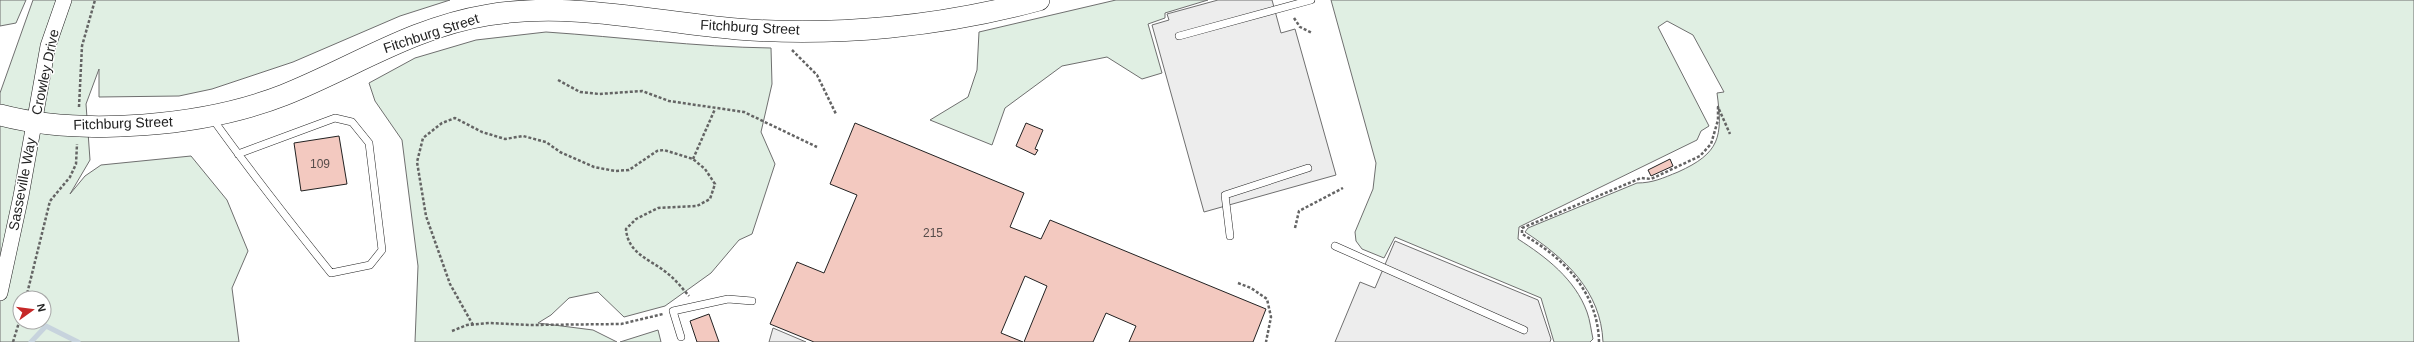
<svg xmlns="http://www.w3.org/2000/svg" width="2414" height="342" font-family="Arial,sans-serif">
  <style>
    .green { fill: #e0efe3; stroke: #6f6f6f; fill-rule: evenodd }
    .parking { fill: #ededed; stroke: #6f6f6f }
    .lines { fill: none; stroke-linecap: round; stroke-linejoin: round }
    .stream { stroke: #c7d3dd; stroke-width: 5 }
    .building { fill: #f3c9c0; stroke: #222 }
    .lane-casing { stroke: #222; stroke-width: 8 }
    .street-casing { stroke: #222; stroke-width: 16 }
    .secondary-casing { stroke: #222; stroke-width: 22 }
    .path { stroke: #646464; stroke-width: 2.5; stroke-dasharray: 3 2; stroke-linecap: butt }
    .lane { stroke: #fff; stroke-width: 7 }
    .street { stroke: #fff; stroke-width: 15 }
    .secondary { stroke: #fff; stroke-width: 21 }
    .labels { text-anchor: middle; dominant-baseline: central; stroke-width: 3; stroke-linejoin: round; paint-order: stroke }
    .number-label { font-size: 12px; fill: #564c4a }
    .street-label { font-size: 14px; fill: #222; stroke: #fff }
  </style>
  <rect width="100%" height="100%" fill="#fff"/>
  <!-- green -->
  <g class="green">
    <polygon points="0,0 26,0 16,23 0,26"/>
    <path d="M33,0H450L400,16L293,62L212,89L179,96L99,97V69L86,104L90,160L70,194L85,176L101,165L191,156L227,200L248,251L232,288L239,342H0V93ZM20,298H44V322H20Z"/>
    <polygon points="1116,0 1208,0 1165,13 1165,18 1148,24 1162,73 1142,79 1107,57 1062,66 1005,108 992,145 930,120 968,97 977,70 979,32"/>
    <path d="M1331,0H2414V342H1603C1601,291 1565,258 1525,232L1528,228L1637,183C1653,183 1663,178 1678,172C1720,153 1723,137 1717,93L1724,92L1693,35L1667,21L1658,27L1709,126L1701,131L1697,140L1519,227L1518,239C1546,257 1575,279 1587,312C1590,320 1591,330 1593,339L1590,342H1554L1541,298L1395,237L1384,258L1362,249L1356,241L1355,232L1373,189L1376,163Z"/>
    <path d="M546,32C621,37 696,47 771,48L772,84L761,132L775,164L752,234L739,240L711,273L665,306L624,317L598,292L569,298L551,315L538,323L593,330L617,342H415L418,266L402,140L375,101L369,83L415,58L476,40Z"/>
    <polygon points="658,330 661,342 620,342"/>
  </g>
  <!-- parking -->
  <g class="parking">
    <polygon points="1218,0 1272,0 1281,33 1295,29 1336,175 1204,212 1152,25 1169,20 1167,14"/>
    <polygon points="1395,241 1538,300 1551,339 1550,342 1335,342 1360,282 1375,288"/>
    <polygon points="773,328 806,342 769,342"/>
  </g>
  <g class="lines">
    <!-- stream -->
    <polyline class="stream" points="31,342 46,326 78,342"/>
  </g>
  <!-- building -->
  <g class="building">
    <polygon points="855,123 1024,193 1010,227 1041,239 1050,220 1266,309 1253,342 1129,342 1136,326 1106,313 1093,342 1024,342 1047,286 1025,276 1001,333 1023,342 814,342 770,324 797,262 824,273 857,195 830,184"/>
    <polygon points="1026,123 1043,130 1035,149 1038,150 1035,155 1016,146"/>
    <polygon points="339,136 347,184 301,191 294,143"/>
    <polygon points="1670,159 1673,166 1651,176 1648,170"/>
    <polygon points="709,314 719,342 697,342 690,321"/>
  </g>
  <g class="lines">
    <!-- lane casing -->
    <g class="lane-casing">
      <g id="lane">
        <polyline points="1179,36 1311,0"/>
        <path d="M212,118C250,171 290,222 331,273L370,265L382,250L369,143L352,122L335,118L238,154"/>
        <polyline points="1230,236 1225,195 1308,168"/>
        <polyline points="1335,246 1524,330"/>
        <polyline points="681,337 673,311 728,299 752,301"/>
      </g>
    </g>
    <!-- street casing -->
    <g class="street-casing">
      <polyline id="street" points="0,293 21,196 48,46 64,0"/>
    </g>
    <!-- secondary casing -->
    <g class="secondary-casing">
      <path id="secondary" d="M0,115C83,137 205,126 284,95C352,68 413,27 488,15C571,1 654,22 737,29C837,37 943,26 1039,0"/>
    </g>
    <!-- path -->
    <g class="path">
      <polyline points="1294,18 1300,27 1312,33"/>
      <polyline points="792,50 817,75 836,114"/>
      <polyline points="558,80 580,92 599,94 642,91 669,101 744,112 817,147"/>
      <polyline points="79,107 82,46 95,0"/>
      <polyline points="693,159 715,109"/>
      <polyline points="1295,228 1299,211 1343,188"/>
      <polyline points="1238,283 1251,288 1267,299 1271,317 1266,342"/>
      <polyline points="26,298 50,201 70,177 76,164 77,144"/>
      <path d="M473,325L450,284L426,216L417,162L423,138L442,123L455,118L482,132L505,139L523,136L546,142L560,152L594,167L615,171L629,170L657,151L664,150L693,159L705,169L715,184L710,199L697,206L658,208L636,219L626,229C628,254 650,259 667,273C675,279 682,288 689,296"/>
      <polyline points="452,331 467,325 490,323 530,325 621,324 663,314"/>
      <polyline points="13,342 20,319"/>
      <path d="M1599,342C1598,292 1563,257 1522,234V228L1641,178L1651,179L1700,156L1711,144L1718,120V107L1730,134"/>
    </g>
    <!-- lane -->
    <use href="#lane" class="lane"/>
    <!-- street -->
    <use href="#street" class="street"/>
    <!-- secondary -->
    <use href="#secondary" class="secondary"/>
  </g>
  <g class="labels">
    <!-- number labels -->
    <g class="number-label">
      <text x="320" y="164">109</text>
      <text x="933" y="233">215</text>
    </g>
    <!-- street labels -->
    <g class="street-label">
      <text transform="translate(750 27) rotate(3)">Fitchburg Street</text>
      <text transform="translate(431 33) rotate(-18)">Fitchburg Street</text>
      <text transform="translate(45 72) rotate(-78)">Crowley Drive</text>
      <text transform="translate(123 123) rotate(-2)">Fitchburg Street</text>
      <text transform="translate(22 184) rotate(-79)">Sasseville Way</text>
    </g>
  </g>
  <!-- north arrow -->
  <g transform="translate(32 310) rotate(76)"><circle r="19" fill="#ffffff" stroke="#a7a7a7"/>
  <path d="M0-3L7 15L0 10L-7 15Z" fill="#c62828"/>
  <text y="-6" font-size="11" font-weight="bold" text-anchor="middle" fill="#222222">N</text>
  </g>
</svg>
